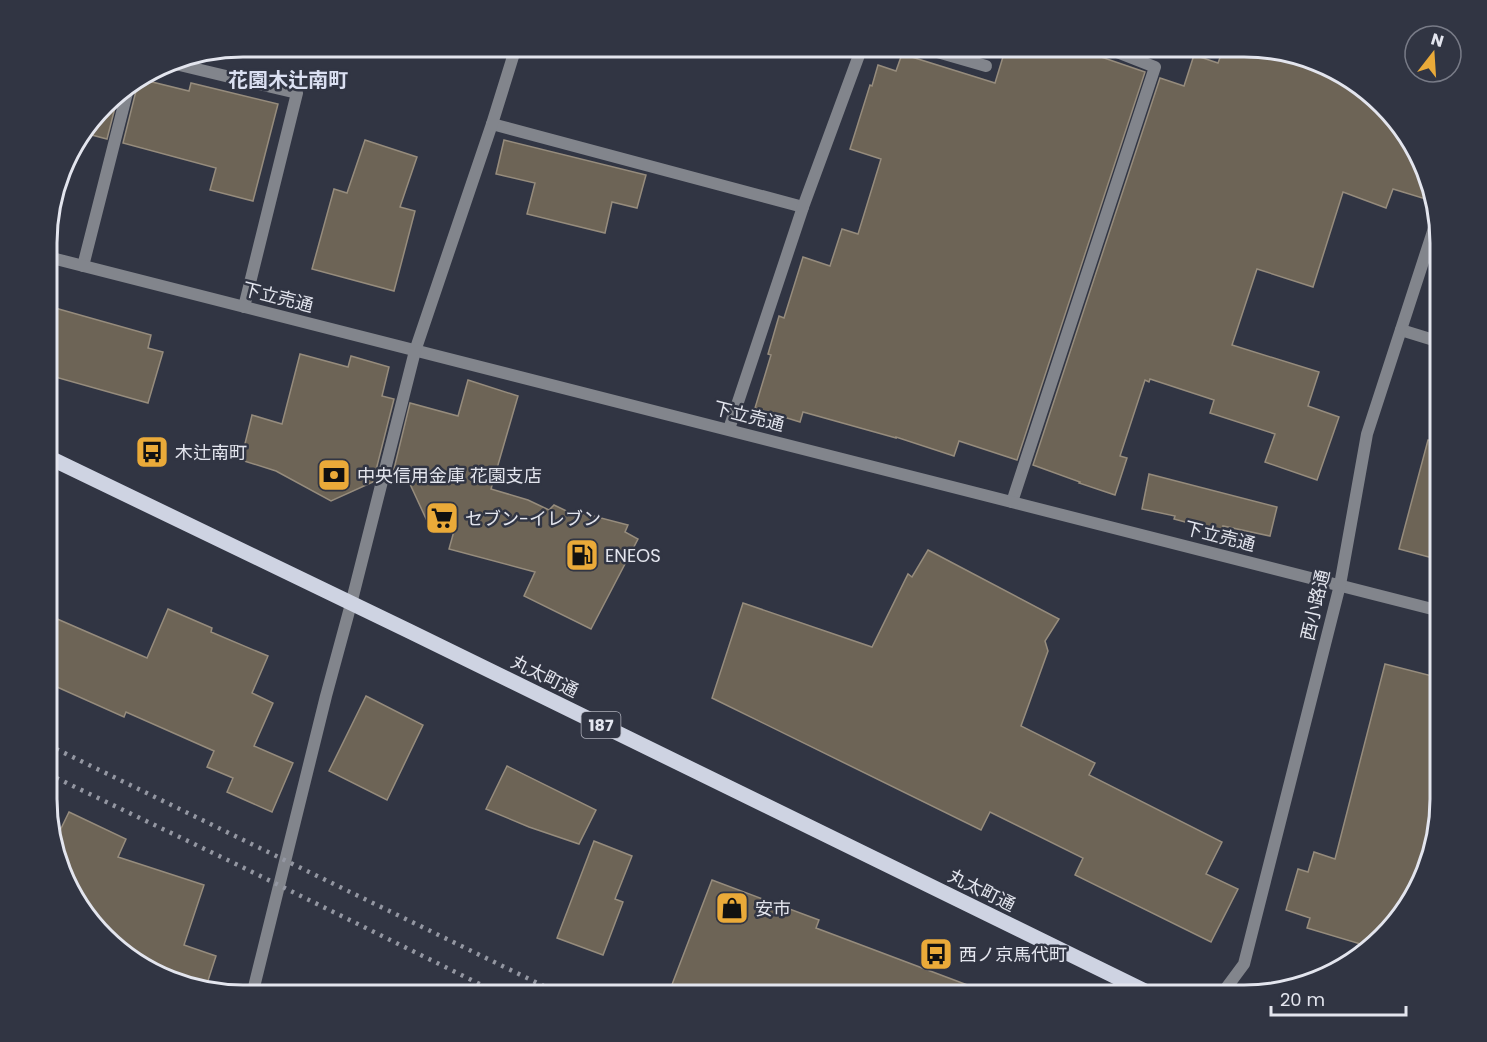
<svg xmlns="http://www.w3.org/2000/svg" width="1487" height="1042" font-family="Poppins,'Noto Sans JP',sans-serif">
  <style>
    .building { fill: #6d6456; stroke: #968c7d; stroke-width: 1.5 }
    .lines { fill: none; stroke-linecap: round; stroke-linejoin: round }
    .service { stroke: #82858c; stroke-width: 12 }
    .minor { stroke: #82858c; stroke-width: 12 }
    .primary { stroke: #ced3e2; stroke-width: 15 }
    .rail { stroke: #9497a2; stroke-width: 4.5; stroke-dasharray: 3 6; stroke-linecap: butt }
    .labels { text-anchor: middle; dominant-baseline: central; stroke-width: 5; stroke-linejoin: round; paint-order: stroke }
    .shield { fill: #313543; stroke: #aeb0bb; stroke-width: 1.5 }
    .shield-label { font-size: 16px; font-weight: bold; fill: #e3e5ee }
    .street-label { font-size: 18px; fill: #e3e5ee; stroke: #313543 }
    .poi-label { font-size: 18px; fill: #e3e5ee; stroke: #313543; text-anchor: start }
    .neighbourhood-label { font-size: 20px; font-weight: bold; fill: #dbe0f2; stroke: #313543 }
    .rim { fill: none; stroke: #e3e5ee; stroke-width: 3 }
  </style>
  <rect width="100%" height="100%" fill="#313543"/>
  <!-- building -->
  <g class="building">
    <polygon points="1006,47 1072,47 1145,72 1017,460 959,441 954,456 896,437 896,438 803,412 800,422 755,408 771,355 768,354 779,316 784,318 803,257 830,266 842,229 858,234 881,159 850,149 870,85 872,86 878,65 896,71 902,54 995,83"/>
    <polygon points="1224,47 1257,47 1308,57 1364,87 1420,156 1432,201 1393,189 1386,208 1343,192 1313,287 1257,269 1232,345 1319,372 1308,406 1339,417 1317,480 1265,462 1275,434 1210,413 1214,400 1150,379 1149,382 1145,380 1120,456 1127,458 1115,495 1079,483 1080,482 1033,465 1160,78 1184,86 1194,55 1218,63"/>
    <polygon points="140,79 189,91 191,83 278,104 253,201 210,190 216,168 123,143 137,87 136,81"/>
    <polygon points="119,92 107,139 84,133 113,95"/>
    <polygon points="365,140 417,157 400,207 415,211 394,291 312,269 334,189 347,193"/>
    <polygon points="504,140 646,175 637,208 612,202 605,233 527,214 535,183 496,174"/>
    <polygon points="48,306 151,335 148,348 163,352 148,403 48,375"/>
    <polygon points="300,354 348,367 351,356 389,367 382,396 394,399 373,482 331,501 276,471 241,460 252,415 282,424"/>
    <polygon points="468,380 518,396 491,489 528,500 549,510 554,505 579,517 582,513 628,525 625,532 638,539 591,629 524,596 535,572 449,549 454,531 428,523 403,469 393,473 410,403 458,416"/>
    <polygon points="1428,440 1440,442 1440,560 1399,549"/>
    <polygon points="1149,474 1277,507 1270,536 1223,526 1222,532 1174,519 1175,516 1142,509"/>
    <polygon points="928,550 1059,619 1045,641 1048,651 1021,726 1095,763 1089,775 1222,842 1206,874 1238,889 1211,942 1075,875 1083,858 990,812 981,830 712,698 743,603 872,647 908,574 912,577"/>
    <polygon points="168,609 212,628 211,632 268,656 252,693 273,703 254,746 293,763 272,812 227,792 233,778 207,767 214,751 126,712 124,717 48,683 48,615 147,658"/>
    <polygon points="1385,664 1440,678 1440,812 1430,863 1400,918 1367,946 1307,928 1310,918 1286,910 1298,869 1308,872 1314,852 1335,859"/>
    <polygon points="366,696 423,725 387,800 329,771"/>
    <polygon points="507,766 596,810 579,844 529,827 486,809"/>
    <polygon points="69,812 126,839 118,857 204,885 184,945 216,956 205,990 179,985 123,955 73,898 54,843"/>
    <polygon points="594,841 632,856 615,899 623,902 603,955 557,938"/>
    <polygon points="712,880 819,920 816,928 986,992 985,995 668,995"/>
  </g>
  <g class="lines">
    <!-- service -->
    <g class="service">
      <polyline points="920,47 986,66"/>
      <polyline points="167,62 297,93 244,307"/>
      <polyline points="492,124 803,207"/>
      <polyline points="83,266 129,85"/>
      <polyline points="1401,330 1440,342"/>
      <polyline points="729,429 803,207 862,47"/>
      <polyline points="1012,502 1155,67 1104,47"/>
    </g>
    <!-- minor -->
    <g class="minor">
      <polyline points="48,257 1440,611"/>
      <polyline points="252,995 326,696 351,604 415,351 492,124 516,47"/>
      <polyline points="1221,995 1244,964 1340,585 1367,434 1437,219"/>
    </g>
    <!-- primary -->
    <polyline class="primary" points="48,457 409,631 1153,995"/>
    <!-- rail -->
    <g class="rail">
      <polyline points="48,745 562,995"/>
      <polyline points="48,774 238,865 502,995"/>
    </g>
  </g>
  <!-- icons -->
  <defs>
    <g id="bus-square" transform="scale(1.725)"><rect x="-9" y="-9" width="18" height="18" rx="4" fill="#eaaa39" stroke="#313543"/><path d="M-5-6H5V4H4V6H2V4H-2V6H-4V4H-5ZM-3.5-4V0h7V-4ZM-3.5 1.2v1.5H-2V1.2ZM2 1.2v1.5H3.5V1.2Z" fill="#111"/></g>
    <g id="bank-square" transform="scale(1.725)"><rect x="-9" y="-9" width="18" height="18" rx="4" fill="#eaaa39" stroke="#313543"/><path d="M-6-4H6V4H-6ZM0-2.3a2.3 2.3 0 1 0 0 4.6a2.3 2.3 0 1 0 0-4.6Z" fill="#111"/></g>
    <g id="supermarket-square" transform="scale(1.725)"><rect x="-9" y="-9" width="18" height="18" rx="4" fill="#eaaa39" stroke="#313543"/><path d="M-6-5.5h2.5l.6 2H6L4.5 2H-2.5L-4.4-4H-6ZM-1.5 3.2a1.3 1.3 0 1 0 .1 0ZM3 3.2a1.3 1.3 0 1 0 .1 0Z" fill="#111"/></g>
    <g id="fuel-square" transform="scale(1.725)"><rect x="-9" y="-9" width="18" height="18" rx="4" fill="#eaaa39" stroke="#313543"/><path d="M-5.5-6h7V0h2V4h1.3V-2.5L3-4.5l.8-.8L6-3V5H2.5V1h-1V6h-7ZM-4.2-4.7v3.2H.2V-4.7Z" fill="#111"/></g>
    <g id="shop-square" transform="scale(1.725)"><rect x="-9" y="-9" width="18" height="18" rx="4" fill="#eaaa39" stroke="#313543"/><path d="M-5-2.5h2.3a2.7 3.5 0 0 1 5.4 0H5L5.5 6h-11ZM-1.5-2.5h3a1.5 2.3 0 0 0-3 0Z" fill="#111"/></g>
  </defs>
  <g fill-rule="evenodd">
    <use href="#bus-square" x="152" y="452"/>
    <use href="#bank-square" x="334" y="475"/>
    <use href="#supermarket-square" x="442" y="518"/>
    <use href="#fuel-square" x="582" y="555"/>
    <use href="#shop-square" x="732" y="908"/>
    <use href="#bus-square" x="936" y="954"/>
  </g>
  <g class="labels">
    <!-- shield labels -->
    <rect class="shield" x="581.5" y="712" width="39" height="26" rx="4.5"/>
    <g class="shield-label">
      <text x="601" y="725">187</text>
    </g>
    <!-- street labels -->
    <g class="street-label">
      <text transform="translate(278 297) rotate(14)">下立売通</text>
      <text transform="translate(749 416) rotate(14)">下立売通</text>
      <text transform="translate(1220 536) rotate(14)">下立売通</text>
      <text transform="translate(1315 605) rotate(-77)">西小路通</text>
      <text transform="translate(545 676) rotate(26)">丸太町通</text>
      <text transform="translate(982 890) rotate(26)">丸太町通</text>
    </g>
    <!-- poi labels -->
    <g class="poi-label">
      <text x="175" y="452">木辻南町</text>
      <text x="357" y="475">中央信用金庫 花園支店</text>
      <text x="465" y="518">セブン-イレブン</text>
      <text x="605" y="555">ENEOS</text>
      <text x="755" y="908">安市</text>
      <text x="959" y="954">西ノ京馬代町</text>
    </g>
    <!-- neighbourhood labels -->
    <g class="neighbourhood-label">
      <text x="288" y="80">花園木辻南町</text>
    </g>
  </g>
  <!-- crop -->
  <path d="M0 0H1487V1042H0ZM243 57H1244A186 186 0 0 1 1430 243V799A186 186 0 0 1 1244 985H243A186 186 0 0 1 57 799V243A186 186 0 0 1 243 57Z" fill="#313543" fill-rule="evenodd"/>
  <path class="rim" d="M243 57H1244A186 186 0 0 1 1430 243V799A186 186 0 0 1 1244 985H243A186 186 0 0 1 57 799V243A186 186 0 0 1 243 57Z"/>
  <!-- north arrow -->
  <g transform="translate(1433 54) rotate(17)"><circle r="28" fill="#313543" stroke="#787b87" stroke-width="1.5"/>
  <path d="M0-4.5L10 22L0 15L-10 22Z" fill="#eaaa39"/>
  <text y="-9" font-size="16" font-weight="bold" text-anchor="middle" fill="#e3e5ee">N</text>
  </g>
  <!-- scale -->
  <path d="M1271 1006v9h135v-9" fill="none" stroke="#e3e5ee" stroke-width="3"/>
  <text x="1280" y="1006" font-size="18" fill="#e3e5ee" stroke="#313543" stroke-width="4.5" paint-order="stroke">20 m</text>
</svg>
